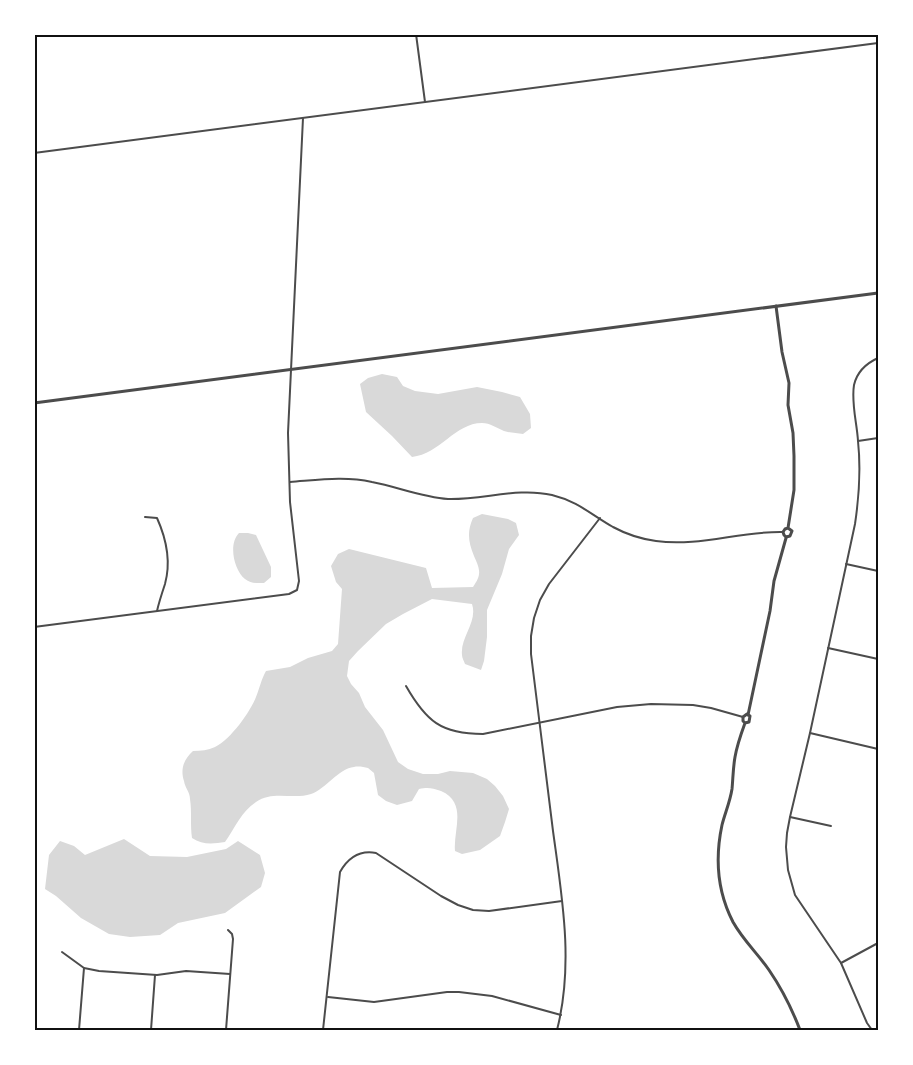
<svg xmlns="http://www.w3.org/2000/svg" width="913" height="1065" font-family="'Alegreya Sans',sans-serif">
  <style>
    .water { fill: #d9d9d9 }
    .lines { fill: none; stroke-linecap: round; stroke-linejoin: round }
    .minor { stroke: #4c4c4c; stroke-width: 2 }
    .tertiary { stroke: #4c4c4c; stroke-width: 3 }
    .neatline { fill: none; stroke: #111; stroke-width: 2 }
  </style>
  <rect width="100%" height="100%" fill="#fff"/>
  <!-- water -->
  <g class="water">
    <path d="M382,374L397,377L403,386L415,391L438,394L477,387L502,392L520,397L530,414L531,428L523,434C517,433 510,433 504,431C497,428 490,423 482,423C455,423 440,454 412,457L392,436L366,412L360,384L368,378Z"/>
    <path d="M482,514L508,519L516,523L519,535L509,549L502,574L487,610V637L484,661L481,670L465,664C464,661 462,658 462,655C460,637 478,622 472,604L432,599L403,614L386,624L358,651L349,661L347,676L351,684L359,693L365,707L383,730L398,762L408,769L423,774H438L450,771L473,773L487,779L495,786L503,796L509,809L505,822L500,836L480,850L462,854L455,851C453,830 468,803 441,791C432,788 428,787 419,789L412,801L397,805L386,801L378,795L374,773L368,768C364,767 358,766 354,767C339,768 326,789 311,794C293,800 273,790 256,802C241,812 235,828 225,842C213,844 202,845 192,838C190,825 192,812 190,799C190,792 185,788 184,781C180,769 184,759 193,751C201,751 208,750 215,747C231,739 250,712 256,697C260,687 261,680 266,671L290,667L308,658L332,651L338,644L342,589L336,582L331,566L338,554L349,549L426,568L432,588L473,587C475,584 479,578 479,574C480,568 476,561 474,556C468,542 467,531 473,518Z"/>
    <path d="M239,533H248L256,535L271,567V577L264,583C257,583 251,584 245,579C234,570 228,544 239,533Z"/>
    <polygon points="124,839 150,856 187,857 226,849 238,841 260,855 265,873 261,887 225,913 178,923 160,935 130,937 109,934 81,918 56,896 45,889 49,855 60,841 74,846 85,855"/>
  </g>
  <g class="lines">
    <!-- minor -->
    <g class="minor">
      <polyline points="416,34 425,102"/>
      <polyline points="34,153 878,43"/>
      <polyline points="858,441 878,438"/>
      <path d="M290,482C318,480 345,476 372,482C398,487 422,497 448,499C483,500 518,487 552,495C577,501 592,515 613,527C626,534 641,539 656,541C699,547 740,531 783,532"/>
      <path d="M145,517L157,518C166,538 171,562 165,584C162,593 159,602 157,611"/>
      <polyline points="846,564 878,571"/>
      <polyline points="34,627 289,594 297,590 299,581 290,502 288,433 303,118"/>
      <polyline points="828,648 878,659"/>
      <path d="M406,686C426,721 441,734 483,734L617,707L651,704L693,705L711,708L743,717"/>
      <polyline points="810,733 878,749"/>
      <polyline points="790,817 831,826"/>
      <polyline points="62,952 84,968 99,971 157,975 186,971 230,974"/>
      <polyline points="841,963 878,943"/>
      <polyline points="328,997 374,1002 447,992 459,992 492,996 561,1015"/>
      <polyline points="79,1030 84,968"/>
      <polyline points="151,1030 155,975"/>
      <polyline points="226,1030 233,939 232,934 228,930"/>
      <path d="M323,1030L340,872C348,858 360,850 376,853L441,896L458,905L473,910L489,911L562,901"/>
      <path d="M557,1030C574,964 562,897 553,831C546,772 538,713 531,654V636L534,618L540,600L549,584L600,518"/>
      <path d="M872,1030L867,1023L841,963L795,895L788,870L786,847L787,833L790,817L810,733L855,524C859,497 861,469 858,441C857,423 851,403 854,385C857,372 867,363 878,358"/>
    </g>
    <!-- tertiary -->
    <g class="tertiary">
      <polyline points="776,306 782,352 789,383 788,405 793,433 794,456 794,490 788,528 792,531 790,536 786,537 784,535 783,532 785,529 788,528"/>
      <polyline points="34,403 878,293"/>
      <polyline points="748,715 770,611 774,581 786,538"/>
      <path d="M745,723L743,721V717L747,714L750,716L749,722L745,723C741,734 737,745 735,757C733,768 733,779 732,789C730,802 725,813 722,825C715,858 717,891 733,922C743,940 758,954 769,970C782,989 792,1009 800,1030"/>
    </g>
  </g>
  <!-- border -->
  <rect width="913" height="1065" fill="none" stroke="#ffffff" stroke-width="72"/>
  <rect x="36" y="36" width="841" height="993" class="neatline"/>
</svg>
